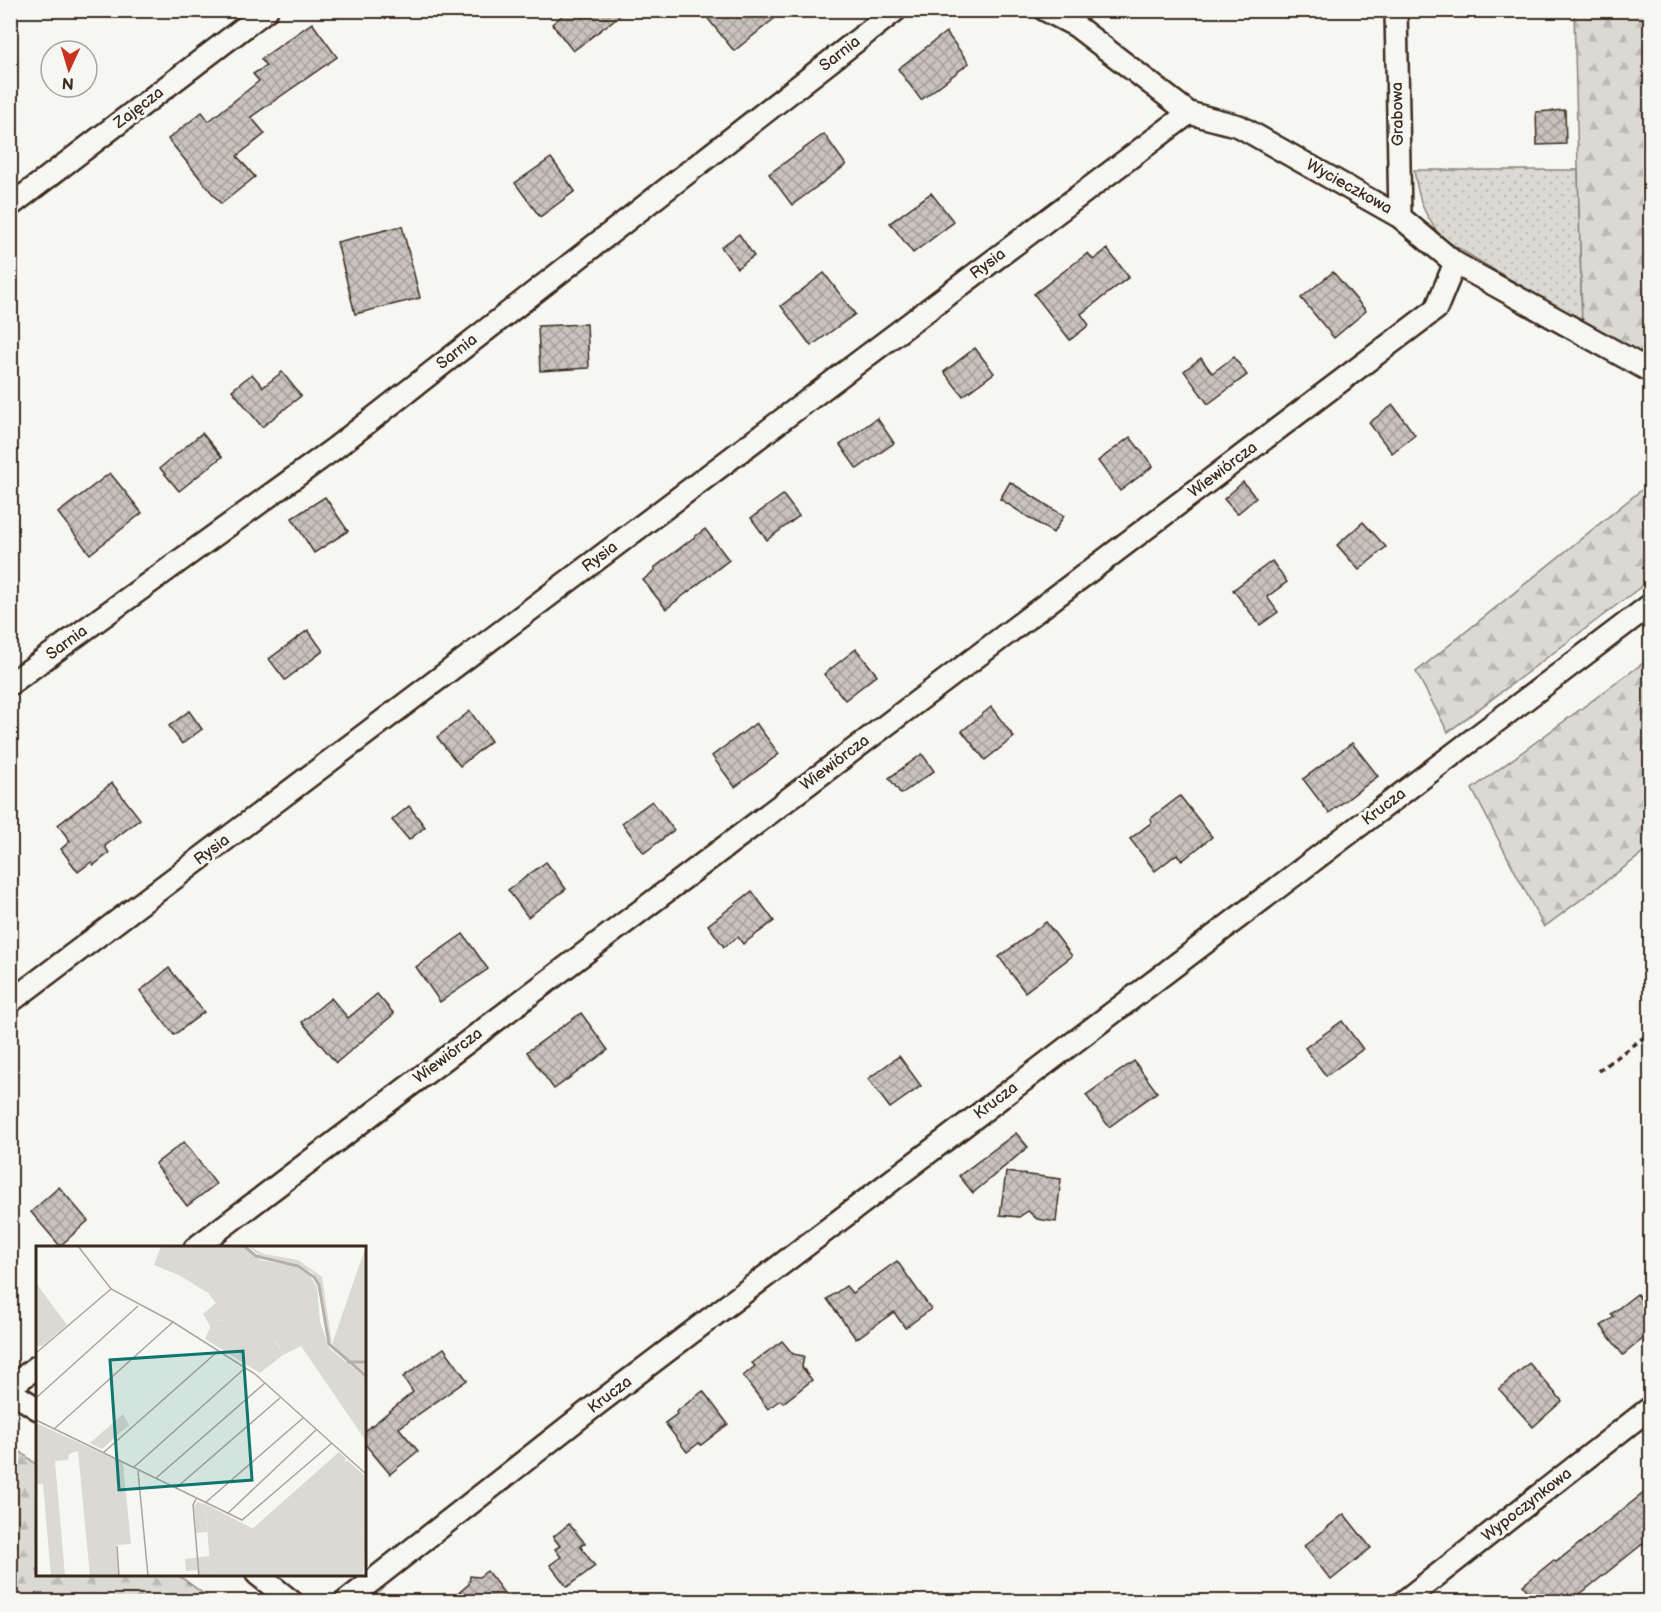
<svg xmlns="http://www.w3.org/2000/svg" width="1661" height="1612" font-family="'Balsamiq Sans',sans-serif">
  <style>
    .grass { fill: url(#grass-dots); stroke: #8a8278; stroke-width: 1.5 }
    .forest { fill: url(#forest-firs); stroke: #8a8278; stroke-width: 1.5 }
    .building { fill: url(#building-cross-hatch); stroke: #3b2a1e; stroke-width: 1.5 }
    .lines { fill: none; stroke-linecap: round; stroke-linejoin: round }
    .street-casing { stroke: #3b2a1e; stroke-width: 26 }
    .path { stroke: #3b2a1e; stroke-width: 4; stroke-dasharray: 6 4.5; stroke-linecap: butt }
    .street { stroke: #f6f6f2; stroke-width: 21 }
    .labels { text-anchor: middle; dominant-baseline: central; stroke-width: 6; stroke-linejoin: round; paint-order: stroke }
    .street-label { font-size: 16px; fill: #3b2a1e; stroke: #f6f6f2 }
    .inset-river { fill: none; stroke: #b6b0a9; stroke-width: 3 }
    .inset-road { fill: none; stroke: #aba49d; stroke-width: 1.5 }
    .view { fill: #0f766e; fill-opacity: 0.15; stroke: #0f766e; stroke-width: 3 }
    .inset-edge { fill: none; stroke: #3b2a1e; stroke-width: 3 }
  </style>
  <defs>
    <pattern id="grass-dots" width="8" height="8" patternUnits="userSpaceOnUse" patternTransform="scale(1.5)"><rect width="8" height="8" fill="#dad9d3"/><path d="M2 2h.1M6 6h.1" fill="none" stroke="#bcbab5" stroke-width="1.8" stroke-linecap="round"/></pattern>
    <pattern id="forest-firs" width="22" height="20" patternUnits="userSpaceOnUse" patternTransform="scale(1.5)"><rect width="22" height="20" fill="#dad9d3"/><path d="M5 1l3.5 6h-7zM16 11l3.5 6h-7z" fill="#bcbab5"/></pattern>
    <pattern id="building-cross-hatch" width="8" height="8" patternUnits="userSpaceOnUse" patternTransform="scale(1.5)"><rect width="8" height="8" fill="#c8c3be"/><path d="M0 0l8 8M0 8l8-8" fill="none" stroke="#a49f9a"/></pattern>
  </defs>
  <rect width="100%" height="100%" fill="#f6f6f2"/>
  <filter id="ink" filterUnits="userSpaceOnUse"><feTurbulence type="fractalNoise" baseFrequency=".0167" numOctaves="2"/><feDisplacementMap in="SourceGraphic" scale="12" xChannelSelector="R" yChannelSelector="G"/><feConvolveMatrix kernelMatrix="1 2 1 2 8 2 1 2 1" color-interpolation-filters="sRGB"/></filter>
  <g filter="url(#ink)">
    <!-- grass -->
    <path class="grass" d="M1414,170H1578L1582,323L1443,239C1423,214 1419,201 1414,170Z"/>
    <!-- forest -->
    <g class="forest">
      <polygon points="1574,11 1650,11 1650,361 1582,323"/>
      <polygon points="1650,483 1650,580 1448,732 1416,672"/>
      <polygon points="1650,658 1650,848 1544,927 1472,789"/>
      <polygon points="11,1444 37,1465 38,1574 178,1575 213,1601 11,1601"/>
    </g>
    <!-- building -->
    <g class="building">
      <polygon points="569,10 627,10 573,51 552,24"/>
      <polygon points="701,10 785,10 734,51"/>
      <polygon points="312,23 337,57 251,117 265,134 237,156 255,177 221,204 168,139 202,112 209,121 259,81 253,74 266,66 261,59"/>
      <polygon points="946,32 969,63 921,100 898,69"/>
      <polygon points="1565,110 1566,144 1537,145 1536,112"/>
      <polygon points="824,134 846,165 792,205 769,174"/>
      <polygon points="551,158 575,191 540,217 515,183"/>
      <polygon points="931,193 954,222 913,253 890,223"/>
      <polygon points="402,226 420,298 355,314 337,242"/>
      <polygon points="739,234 754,256 737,268 721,247"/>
      <polygon points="1107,249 1129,277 1081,314 1089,325 1070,340 1034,294 1088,253 1093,260"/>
      <polygon points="1333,272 1366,311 1334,338 1301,298"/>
      <polygon points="824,273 855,314 811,346 781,306"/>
      <polygon points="587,324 589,368 540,371 538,326"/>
      <polygon points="975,348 994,373 963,396 944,372"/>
      <polygon points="1234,357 1247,375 1208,404 1184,371 1201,358 1212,373"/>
      <polygon points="282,372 301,396 262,427 232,390 252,374 263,387"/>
      <polygon points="1393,405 1415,435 1392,453 1369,423"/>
      <polygon points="877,418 894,443 857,469 840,445"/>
      <polygon points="202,433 222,457 179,491 160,468"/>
      <polygon points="1130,437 1153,466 1120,491 1098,461"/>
      <polygon points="110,473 142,513 90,554 58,513"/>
      <polygon points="1010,482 1064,516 1053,533 1000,499"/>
      <polygon points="1243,482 1256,498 1237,514 1224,499"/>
      <polygon points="783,495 799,516 767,540 751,518"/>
      <polygon points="325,497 348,531 314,553 292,518"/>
      <polygon points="1363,522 1386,547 1359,570 1337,545"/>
      <polygon points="705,529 729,560 666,609 643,580 655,570 654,568"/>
      <polygon points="1272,561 1287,582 1267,597 1278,612 1260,625 1233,590"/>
      <polygon points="308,630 323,651 285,680 269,659"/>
      <polygon points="856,649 877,675 845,700 824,674"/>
      <polygon points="991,707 1014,737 985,760 962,731"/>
      <polygon points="189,711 202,729 182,744 169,726"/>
      <polygon points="470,711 491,741 460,766 437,737"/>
      <polygon points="756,723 779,754 735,787 712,756"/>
      <polygon points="1352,743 1378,776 1329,813 1303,779"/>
      <polygon points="922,754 934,771 901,794 889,778"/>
      <polygon points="112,783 140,819 105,846 109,853 94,865 91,862 78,872 61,849 70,841 58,825"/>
      <polygon points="1180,796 1212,837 1182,861 1177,854 1155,871 1130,839 1152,822 1150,819"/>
      <polygon points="652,801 674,830 644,853 622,823"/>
      <polygon points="409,806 425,827 409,840 392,820"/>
      <polygon points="546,862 566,889 528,917 508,890"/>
      <polygon points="752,891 774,921 743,944 738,937 724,947 708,925"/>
      <polygon points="1046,922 1072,956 1025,992 999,957"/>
      <polygon points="463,934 488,969 440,1002 416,967"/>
      <polygon points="169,968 204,1012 174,1035 140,991"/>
      <polygon points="377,994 394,1014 336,1063 302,1022 331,998 348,1018"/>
      <polygon points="581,1013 608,1050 554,1089 527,1052"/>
      <polygon points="1342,1021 1363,1049 1326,1076 1305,1048"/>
      <polygon points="899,1056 921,1086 890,1108 868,1079"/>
      <polygon points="1134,1061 1157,1092 1109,1127 1086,1095"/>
      <polygon points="1016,1133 1028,1147 973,1193 959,1176"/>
      <polygon points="184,1142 216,1184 187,1206 155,1164"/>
      <polygon points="1006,1172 1061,1179 1056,1222 1037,1219 1028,1211 1019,1217 1000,1215"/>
      <polygon points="59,1187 88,1221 60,1246 31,1212"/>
      <polygon points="897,1261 931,1309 905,1328 894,1312 856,1339 827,1299 846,1286 852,1293"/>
      <polygon points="1637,1294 1650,1312 1650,1333 1623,1355 1601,1326 1614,1317 1611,1314"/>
      <polygon points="782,1341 793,1354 804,1356 802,1367 812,1380 783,1403 780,1400 768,1409 743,1376 755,1366 752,1363"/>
      <polygon points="444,1348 467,1380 399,1428 418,1451 390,1474 364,1443 364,1432 413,1392 403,1377"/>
      <polygon points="1529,1363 1562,1401 1533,1427 1499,1389"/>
      <polygon points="703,1391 728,1424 701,1445 699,1443 687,1452 665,1423 677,1414 676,1412"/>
      <polygon points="1650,1488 1650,1538 1570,1602 1536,1602 1523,1585 1554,1560 1556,1562"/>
      <polygon points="1344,1514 1371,1548 1331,1580 1304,1546"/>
      <polygon points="569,1524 585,1543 580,1546 595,1566 567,1587 550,1565 561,1557 555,1549 560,1546 553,1537"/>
      <polygon points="487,1571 511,1602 448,1602 469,1584 470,1576 479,1577"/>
    </g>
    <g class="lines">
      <!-- street casing -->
      <g class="street-casing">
        <g id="street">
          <polyline points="1045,10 1076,26 1189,113 1239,126 1400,217 1455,263 1650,371"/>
          <polyline points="1396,10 1400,217"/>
          <polyline points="10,206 267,10"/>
          <polyline points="10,684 335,448 896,10"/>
          <polyline points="10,1002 1189,113"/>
          <polyline points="195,1248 1436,309 1455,263"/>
          <polyline points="10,1387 38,1366"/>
          <polyline points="10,1391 38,1409"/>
          <polyline points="257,1574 292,1602"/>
          <polyline points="345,1602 596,1405 1650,605"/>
          <polyline points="1403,1602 1650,1408"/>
        </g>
      </g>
      <!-- path -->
      <polyline class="path" points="1598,1071 1650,1033"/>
      <!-- street -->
      <use href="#street" class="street"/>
    </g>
  </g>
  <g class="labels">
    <!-- street labels -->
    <g class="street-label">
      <text transform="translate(840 54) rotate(-38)">Sarnia</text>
      <text transform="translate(139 108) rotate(-37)">Zajęcza</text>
      <text transform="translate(1398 114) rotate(-91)">Grabowa</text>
      <text transform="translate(1349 187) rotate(29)">Wycieczkowa</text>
      <text transform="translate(988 264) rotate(-37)">Rysia</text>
      <text transform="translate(457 352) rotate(-38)">Sarnia</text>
      <text transform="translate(1223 470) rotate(-37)">Wiewiórcza</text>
      <text transform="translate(600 557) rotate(-37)">Rysia</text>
      <text transform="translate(67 643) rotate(-36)">Sarnia</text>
      <text transform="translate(835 763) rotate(-37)">Wiewiórcza</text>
      <text transform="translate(1384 807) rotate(-37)">Krucza</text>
      <text transform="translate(212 850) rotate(-37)">Rysia</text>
      <text transform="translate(448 1056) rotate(-37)">Wiewiórcza</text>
      <text transform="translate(996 1101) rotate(-37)">Krucza</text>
      <text transform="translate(610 1395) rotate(-37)">Krucza</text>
      <text transform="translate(1527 1505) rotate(-38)">Wypoczynkowa</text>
    </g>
  </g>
  <!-- overview -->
  <g transform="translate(36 1246)">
    <rect width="330" height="330" fill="#f6f6f2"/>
    <path d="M125,0H206L224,14L259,20L274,30L281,41L284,76L293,102L330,132V195L265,100L247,109L232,78L204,66L192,74L177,75L176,83L167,68L180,57L172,47L143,29L118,19ZM212,0L228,8L262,14L286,31L296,98L330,0V127L303,106L292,92L286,46L277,27L261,18L223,9ZM161,256L169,258L171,286L160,287L158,260ZM174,310L175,330H162L161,324L150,325L149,313Z" fill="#dad9d3"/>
    <path d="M0,37L31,79L6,100H0ZM204,66L246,84L249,91L240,96L247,109L224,127L169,93L177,75L192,74ZM87,168L93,179L66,203L54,197ZM0,177L87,217L95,298L80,299L83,330H54L42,205L33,208L32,214L19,215L29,330H15L7,238H0ZM169,258L280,315L319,283L330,292L327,330H175Z" fill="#dad9d3"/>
    <path d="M303,206L310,213L308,216L312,215L330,231V292L319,283L280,315L215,284Z" fill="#dad9d3"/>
    <path class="inset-river" d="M208,0L220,10L262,20L278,31L283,39L293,98L330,130M311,116H330"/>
    <path class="inset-road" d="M42,0L75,43L137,76L219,128L330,228M0,107L75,43M0,152L102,60M0,174L206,274L296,197M18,183L137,76M67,207L181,106M98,221L208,123M102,225L112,330M120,232L229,137M140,242L244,152M160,253L157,259L163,330M169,257L267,172M191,268L281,183M81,300L83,330"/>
    <path class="view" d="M207,105L216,234L83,244L74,114Z"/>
    <rect width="330" height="330" class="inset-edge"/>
  </g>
  <!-- margin -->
  <rect width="1661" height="1612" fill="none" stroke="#f6f6f2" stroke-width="36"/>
  <rect x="18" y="18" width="1625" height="1576" fill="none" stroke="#3b2a1e" stroke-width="2" filter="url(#ink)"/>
  <!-- north arrow -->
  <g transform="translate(69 69) rotate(184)"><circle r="28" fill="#f6f6f2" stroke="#aba49d" stroke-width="1.5"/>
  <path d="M0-4.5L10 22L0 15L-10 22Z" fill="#c8321e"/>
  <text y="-9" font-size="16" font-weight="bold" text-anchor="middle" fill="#3b2a1e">N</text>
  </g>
</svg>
